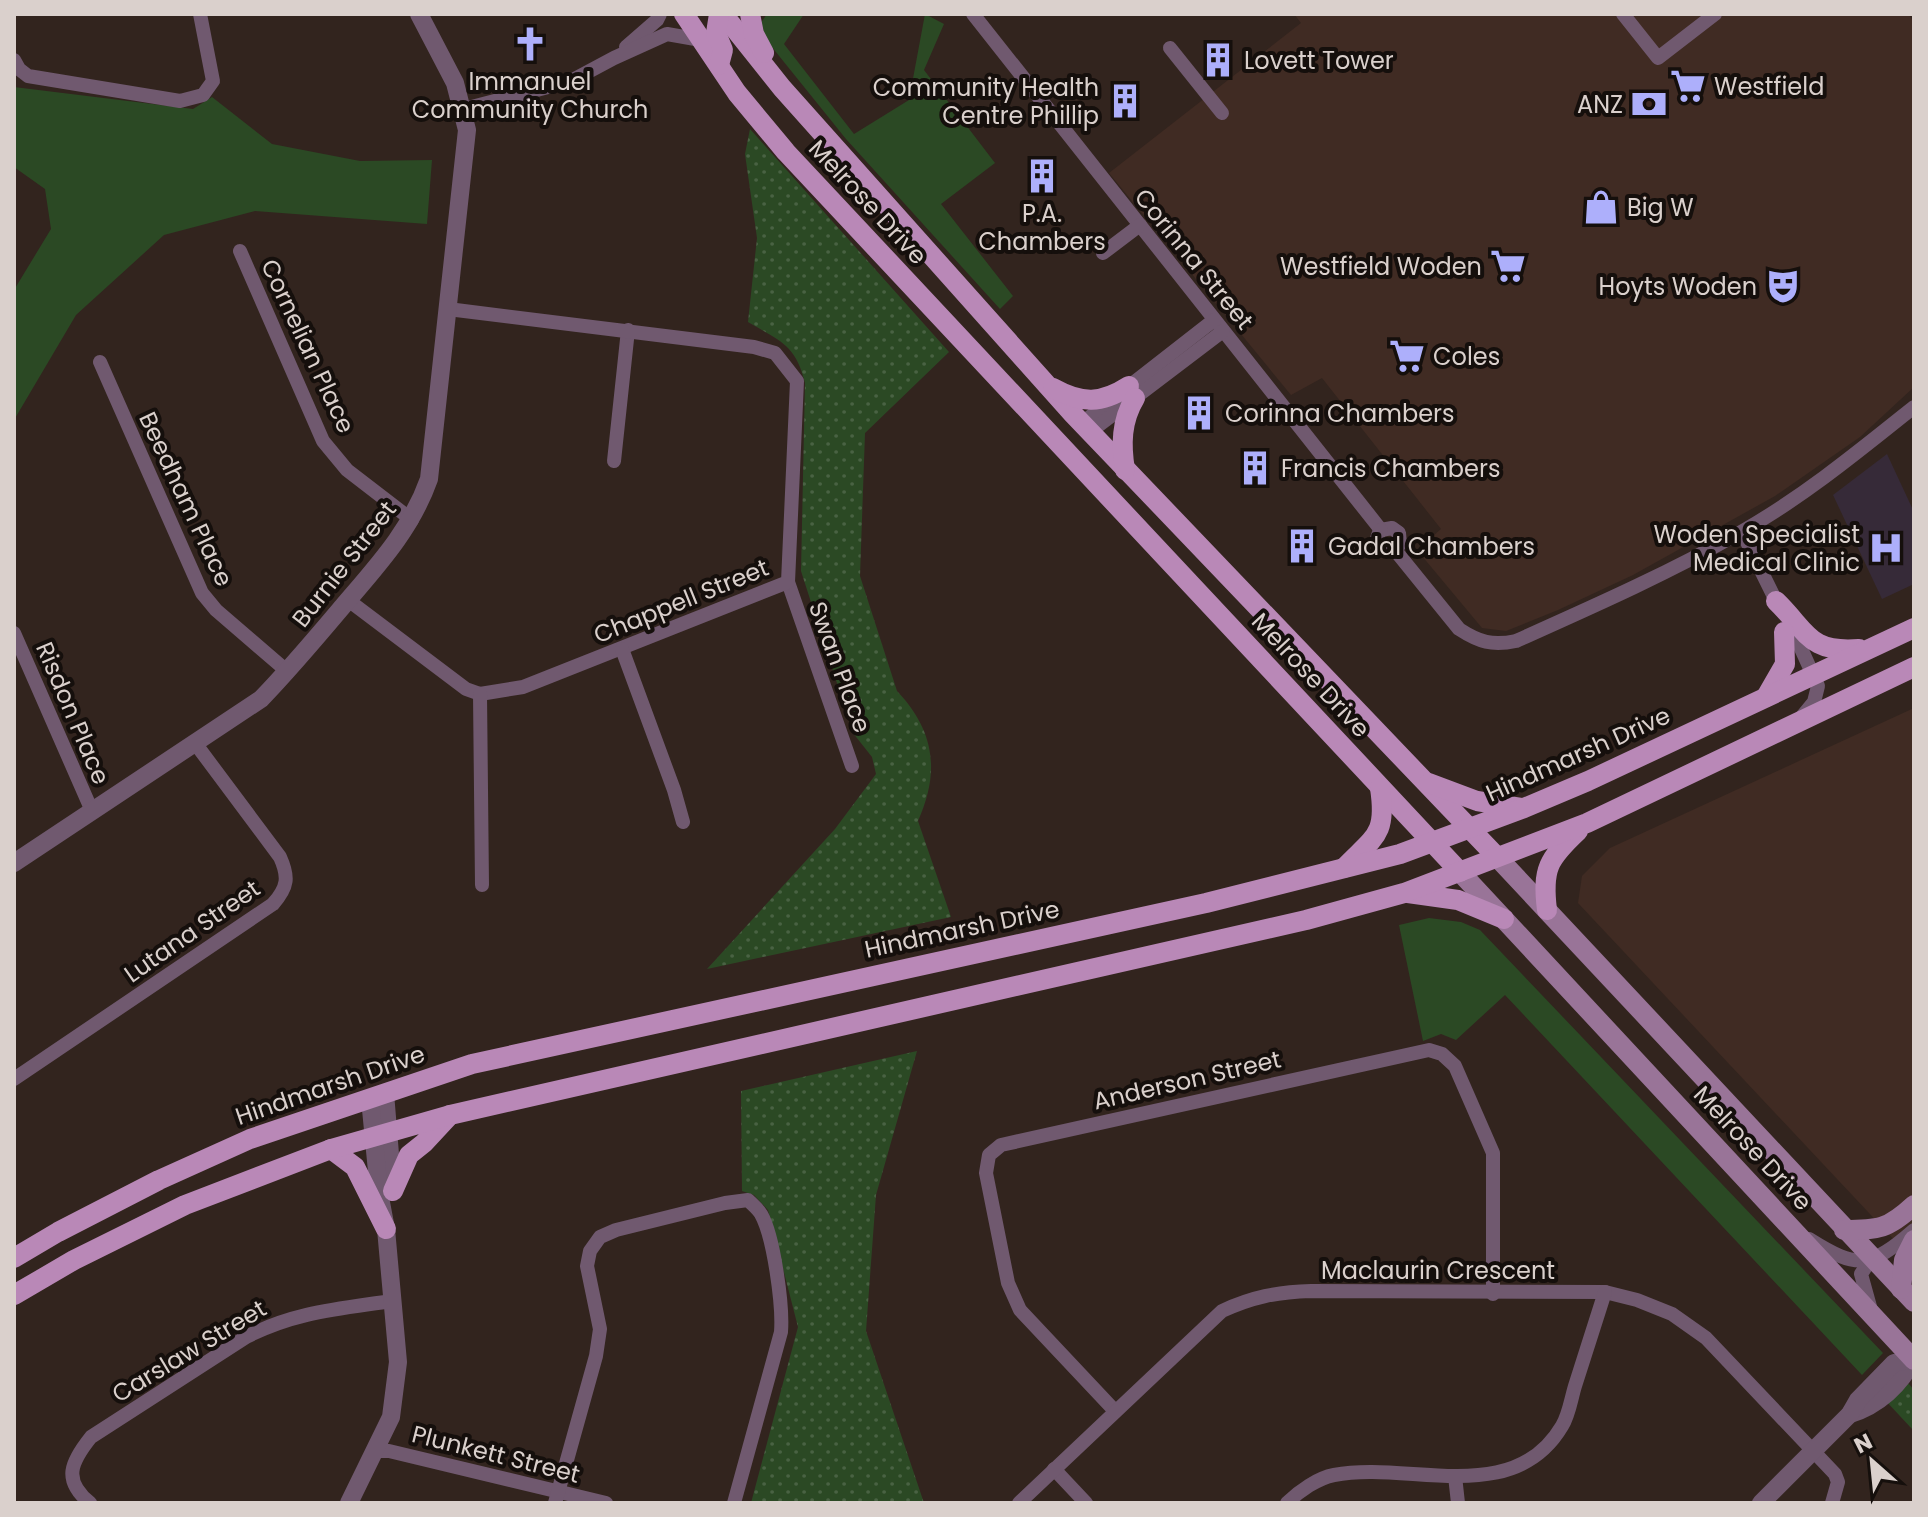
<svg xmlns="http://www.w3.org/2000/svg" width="1928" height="1517" font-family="Poppins,sans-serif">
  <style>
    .built { fill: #402b23 }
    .medical { fill: #362a38 }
    .grass { fill: url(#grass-dots) }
    .park { fill: #2b4924 }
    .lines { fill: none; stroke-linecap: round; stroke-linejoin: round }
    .minor { stroke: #70596f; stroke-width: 14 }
    .tertiary { stroke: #70596f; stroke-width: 18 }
    .secondary { stroke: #997498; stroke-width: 20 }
    .primary { stroke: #b988b7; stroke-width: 20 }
    .labels { text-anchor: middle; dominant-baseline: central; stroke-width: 8; stroke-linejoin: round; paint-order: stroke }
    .poi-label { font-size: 24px; fill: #dad0cc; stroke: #150f0c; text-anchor: start }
    .street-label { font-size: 24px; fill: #dad0cc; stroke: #150f0c }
  </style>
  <defs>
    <pattern id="grass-dots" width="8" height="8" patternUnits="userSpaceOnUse" patternTransform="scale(2)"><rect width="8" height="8" fill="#2b4924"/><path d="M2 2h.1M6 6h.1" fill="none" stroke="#496243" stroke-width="1.8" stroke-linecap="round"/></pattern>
  </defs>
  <rect width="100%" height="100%" fill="#32241e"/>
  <!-- built -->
  <g class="built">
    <polygon points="1294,14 1908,14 1914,22 1914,387 1860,437 1775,496 1633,575 1558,610 1506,631 1482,628 1417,550 1441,529 1322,378 1291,395 1109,173 1301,23"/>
    <polygon points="1914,708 1914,1261 1578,903 1582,876 1610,848"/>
  </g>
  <!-- medical -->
  <polygon class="medical" points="1887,454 1914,512 1914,584 1882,599 1833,495"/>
  <!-- grass -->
  <g class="grass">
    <path d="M750,129L949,352L865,433L860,576L897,691C935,731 940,772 918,821L951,917L707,969L835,829L876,774L872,757L853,733L801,571L805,383C796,345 780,341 748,322L757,238L745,154Z"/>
    <polygon points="917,1051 876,1195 866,1331 924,1503 751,1503 798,1327 768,1210 754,1195 742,1191 741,1091"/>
    <polygon points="1908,1383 1914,1390 1914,1431 1885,1400"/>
  </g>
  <!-- park -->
  <g class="park">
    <polygon points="767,14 804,14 784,44 854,134 909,100 925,14 944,24 924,70 995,163 941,204 1013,296 1000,309 846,139 763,36 760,24"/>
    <polygon points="14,87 193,109 212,97 272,144 360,161 432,160 427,224 255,211 164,235 76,315 14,420 14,290 51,229 45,189 14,167"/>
    <polygon points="1429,918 1461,922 1480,930 1883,1353 1862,1375 1505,995 1456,1040 1441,1034 1423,1041 1399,925"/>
  </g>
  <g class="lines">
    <!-- minor -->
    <g class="minor">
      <polyline points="973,14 1381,530"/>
      <polyline points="1623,14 1658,58 1715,14"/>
      <polyline points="626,47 657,20 660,14"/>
      <polyline points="1170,48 1222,113"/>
      <polyline points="14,60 19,69 28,76 180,101 203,95 213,81 200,14"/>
      <polyline points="464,109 571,81 614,58 667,34 701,40"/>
      <polyline points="240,251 323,441 347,470 412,520"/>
      <polyline points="1103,253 1140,225"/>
      <polyline points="100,362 202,593 216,610 288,672"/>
      <polyline points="1082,423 1214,320"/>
      <polyline points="1090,432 1223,331"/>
      <polyline points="614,461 628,330"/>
      <polyline points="1381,530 1392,528 1399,533 1400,544 1395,550"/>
      <path d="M1381,530C1375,538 1376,545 1384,550H1395"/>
      <polyline points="1742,532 1779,607"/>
      <path d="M1395,550L1459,629C1479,642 1492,646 1516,641C1592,607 1669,573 1741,532C1803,497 1859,451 1914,407"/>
      <polyline points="788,582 852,766"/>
      <polyline points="348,600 466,689 480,694 523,687 788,582 797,381 775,353 754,347 448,309"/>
      <polyline points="1790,624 1818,686 1814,702 1800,719"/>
      <polyline points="14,633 92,811"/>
      <polyline points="622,649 674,790 683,822"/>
      <polyline points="480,694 482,885"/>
      <path d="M14,1079L273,904C288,887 289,877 280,857L195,743"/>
      <path d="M1809,1239C1858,1270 1870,1268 1914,1230"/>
      <polyline points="1871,1310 1861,1274 1873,1256"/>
      <polyline points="1115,1411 1020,1310 1008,1283 986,1173 989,1155 1001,1145 1429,1050 1442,1054 1455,1066 1493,1153 1493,1294"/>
      <polyline points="376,1451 389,1451 606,1503"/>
      <polyline points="1054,1469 1086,1503"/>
      <polyline points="1455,1476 1458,1503"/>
      <path d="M90,1503C62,1480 71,1462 91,1437L246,1337C295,1312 338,1309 391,1301"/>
      <path d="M555,1503L596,1356L600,1329L587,1266L590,1251L600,1237L616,1230L725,1203L748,1200C753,1205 758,1209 761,1214C774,1237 783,1306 781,1332L734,1503"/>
      <path d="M1019,1503L1222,1311C1252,1297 1277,1292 1311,1291L1605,1292L1637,1300L1672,1314L1706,1338L1835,1474L1838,1482L1832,1503"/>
      <path d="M1287,1503C1299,1491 1318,1478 1334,1475C1408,1460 1513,1509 1562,1426C1569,1415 1571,1399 1575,1386C1585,1355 1595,1323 1605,1292"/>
    </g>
    <!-- tertiary -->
    <g class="tertiary">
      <path d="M14,863L261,699C290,669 316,638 343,606C377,566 411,530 429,479L467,130L455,83L419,14"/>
      <polyline points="385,1093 393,1191"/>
      <path d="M1850,1414C1877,1406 1902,1384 1913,1359"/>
      <polyline points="349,1503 391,1417 398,1362 386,1229 379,1192 370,1099"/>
      <polyline points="1761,1503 1850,1414 1858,1400 1894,1363 1914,1359"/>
    </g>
    <!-- secondary -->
    <g class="secondary">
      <polyline points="1497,857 1914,1302"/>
      <polyline points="1460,872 1914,1360"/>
      <path d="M1844,1230C1879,1230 1888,1229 1914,1205"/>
      <polyline points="1901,1289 1904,1260 1914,1240"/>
    </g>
    <!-- primary -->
    <g class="primary">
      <polyline points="684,14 737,93 786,152 1460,872"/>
      <polyline points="723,14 782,88 1073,414 1497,857"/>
      <polyline points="750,14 754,34 764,53"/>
      <polyline points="719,65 723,50 716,33 719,14"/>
      <path d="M1053,388C1082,404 1101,404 1129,386"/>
      <path d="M1125,470C1121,445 1121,421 1135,398"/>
      <path d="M1776,601C1808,632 1808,653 1859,649"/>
      <polyline points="1766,697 1785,664 1784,632"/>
      <polyline points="1429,783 1477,801 1521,808"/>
      <path d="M1344,868C1375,836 1387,835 1380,788"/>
      <polyline points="1408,893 1458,900 1504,919"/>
      <path d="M1547,910C1542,869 1548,859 1578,831"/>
      <polyline points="331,1149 355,1167 386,1229"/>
      <polyline points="393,1191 409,1155 424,1143 450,1115"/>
      <polyline points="14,1258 58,1232 159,1180 250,1139 472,1064 1206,903 1400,854 1524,808 1588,781 1914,628"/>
      <polyline points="14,1295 74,1260 185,1205 331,1149 450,1115 1306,920 1404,893 1587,823 1914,667"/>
    </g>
  </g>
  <!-- icons -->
  <defs>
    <g id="church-bare" transform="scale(2.76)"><path d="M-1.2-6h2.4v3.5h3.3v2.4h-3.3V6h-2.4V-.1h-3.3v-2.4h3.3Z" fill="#adaffb" stroke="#150f0c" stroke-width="2.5" paint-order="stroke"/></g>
    <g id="building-bare" transform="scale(2.76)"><path d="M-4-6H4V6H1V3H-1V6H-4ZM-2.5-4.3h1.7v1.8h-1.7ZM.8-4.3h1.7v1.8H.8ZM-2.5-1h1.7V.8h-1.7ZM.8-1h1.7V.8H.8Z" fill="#adaffb" stroke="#150f0c" stroke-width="2.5" paint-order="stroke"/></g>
    <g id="supermarket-bare" transform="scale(2.76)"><path d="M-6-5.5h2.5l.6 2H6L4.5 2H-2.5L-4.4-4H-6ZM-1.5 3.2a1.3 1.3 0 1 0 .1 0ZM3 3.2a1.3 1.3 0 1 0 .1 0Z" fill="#adaffb" stroke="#150f0c" stroke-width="2.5" paint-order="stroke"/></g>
    <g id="bank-bare" transform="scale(2.76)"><path d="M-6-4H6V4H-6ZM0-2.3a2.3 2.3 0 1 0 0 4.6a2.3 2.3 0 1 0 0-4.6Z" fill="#adaffb" stroke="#150f0c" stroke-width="2.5" paint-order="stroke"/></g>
    <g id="shop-bare" transform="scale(2.76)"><path d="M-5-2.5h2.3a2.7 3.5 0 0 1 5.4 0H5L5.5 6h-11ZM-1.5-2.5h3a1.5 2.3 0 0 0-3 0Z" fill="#adaffb" stroke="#150f0c" stroke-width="2.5" paint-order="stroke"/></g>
    <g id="theatre-bare" transform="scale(2.76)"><path d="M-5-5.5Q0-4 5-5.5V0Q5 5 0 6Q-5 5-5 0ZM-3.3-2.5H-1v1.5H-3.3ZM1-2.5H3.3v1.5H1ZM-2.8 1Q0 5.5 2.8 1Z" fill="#adaffb" stroke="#150f0c" stroke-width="2.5" paint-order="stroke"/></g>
    <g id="hospital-bare" transform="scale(2.76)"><path d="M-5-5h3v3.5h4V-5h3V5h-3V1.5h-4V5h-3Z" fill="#adaffb" stroke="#150f0c" stroke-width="2.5" paint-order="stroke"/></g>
  </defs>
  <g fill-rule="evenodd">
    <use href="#church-bare" x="530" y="44"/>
    <use href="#building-bare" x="1218" y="60"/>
    <use href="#supermarket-bare" x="1688" y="86"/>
    <use href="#building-bare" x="1125" y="101"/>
    <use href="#bank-bare" x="1649" y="104"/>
    <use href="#building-bare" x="1042" y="176"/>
    <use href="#shop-bare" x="1601" y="207"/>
    <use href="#supermarket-bare" x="1508" y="266"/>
    <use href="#theatre-bare" x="1783" y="286"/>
    <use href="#supermarket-bare" x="1407" y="356"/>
    <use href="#building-bare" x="1199" y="413"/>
    <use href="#building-bare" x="1255" y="468"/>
    <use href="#building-bare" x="1302" y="546"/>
    <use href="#hospital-bare" x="1886" y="548"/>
  </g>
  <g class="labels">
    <!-- poi labels -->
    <g class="poi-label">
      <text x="1244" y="60">Lovett Tower</text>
      <text x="530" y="81" text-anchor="middle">Immanuel<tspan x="530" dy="28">Community Church</tspan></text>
      <text x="1714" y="86">Westfield</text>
      <text x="1099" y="87" text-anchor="end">Community Health<tspan x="1099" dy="28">Centre Phillip</tspan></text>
      <text x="1623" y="104" text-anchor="end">ANZ</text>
      <text x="1627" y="207">Big W</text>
      <text x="1042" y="213" text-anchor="middle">P.A.<tspan x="1042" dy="28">Chambers</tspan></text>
      <text x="1482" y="266" text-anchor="end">Westfield Woden</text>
      <text x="1757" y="286" text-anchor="end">Hoyts Woden</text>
      <text x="1433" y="356">Coles</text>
      <text x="1225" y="413">Corinna Chambers</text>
      <text x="1281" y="468">Francis Chambers</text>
      <text x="1860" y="534" text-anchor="end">Woden Specialist<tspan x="1860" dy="28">Medical Clinic</tspan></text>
      <text x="1328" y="546">Gadal Chambers</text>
    </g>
    <!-- street labels -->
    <g class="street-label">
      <text transform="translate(868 202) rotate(47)">Melrose Drive</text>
      <text transform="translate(1194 259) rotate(51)">Corinna Street</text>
      <text transform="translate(308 346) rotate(65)">Cornelian Place</text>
      <text transform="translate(186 499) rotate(65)">Beedham Place</text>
      <text transform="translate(344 564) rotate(-52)">Burnie Street</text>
      <text transform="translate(681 601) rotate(-22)">Chappell Street</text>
      <text transform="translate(840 667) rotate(70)">Swan Place</text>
      <text transform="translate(1311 675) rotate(47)">Melrose Drive</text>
      <text transform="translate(73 713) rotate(67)">Risdon Place</text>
      <text transform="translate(1578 754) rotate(-24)">Hindmarsh Drive</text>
      <text transform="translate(962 929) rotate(-12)">Hindmarsh Drive</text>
      <text transform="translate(192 931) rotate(-35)">Lutana Street</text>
      <text transform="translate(1187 1080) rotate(-13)">Anderson Street</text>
      <text transform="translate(330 1085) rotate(-19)">Hindmarsh Drive</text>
      <text transform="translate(1753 1148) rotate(47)">Melrose Drive</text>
      <text x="1438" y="1270">Maclaurin Crescent</text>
      <text transform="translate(189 1351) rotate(-31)">Carslaw Street</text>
      <text transform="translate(496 1454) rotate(14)">Plunkett Street</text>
    </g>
  </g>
  <!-- border -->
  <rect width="1928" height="1517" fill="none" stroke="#dad0cc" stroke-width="32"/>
  <!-- north arrow -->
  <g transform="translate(1872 1461) rotate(333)" stroke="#150f0c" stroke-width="6" paint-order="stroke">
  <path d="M0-6L14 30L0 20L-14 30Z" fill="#dad0cc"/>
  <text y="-12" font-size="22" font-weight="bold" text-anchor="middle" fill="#dad0cc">N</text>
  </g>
</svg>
